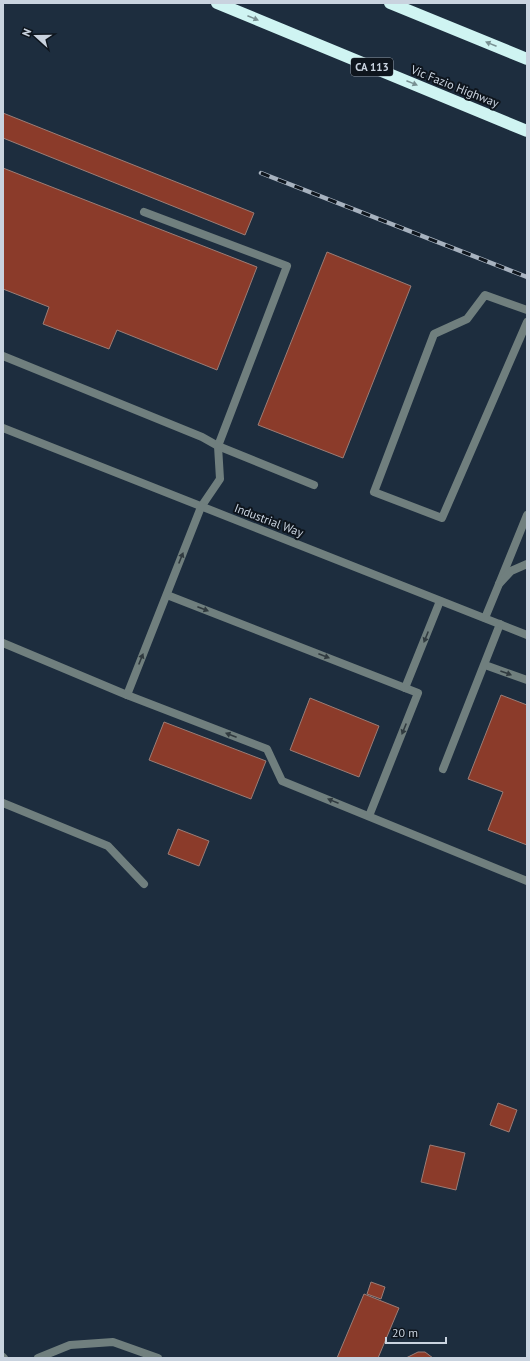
<svg xmlns="http://www.w3.org/2000/svg" width="530" height="1361" font-family="'PT Sans',sans-serif">
  <style>
    .building { fill: #8b3b2a; stroke: #9b7d76 }
    .lines { fill: none; stroke-linecap: round; stroke-linejoin: round }
    .service { stroke: #707f7e; stroke-width: 8 }
    .minor { stroke: #707f7e; stroke-width: 8 }
    .motorway { stroke: #cff4f2; stroke-width: 12 }
    .rail-casing { stroke: #a7b2bf; stroke-width: 4.5 }
    .rail { stroke: #0e151d; stroke-width: 3; stroke-dasharray: 9; stroke-linecap: butt }
    .oneway { fill: #789092 }
    .oneway2 { fill: #303a3f }
    .labels { text-anchor: middle; dominant-baseline: central; stroke-width: 4; stroke-linejoin: round; paint-order: stroke }
    .shield { fill: #0e151d; stroke: #919aa5; stroke-width: 1 }
    .shield-label { font-size: 11px; font-weight: bold; fill: #c9d3df }
    .street-label { font-size: 12px; fill: #c9d3df; stroke: #0e151d }
  </style>
  <rect width="100%" height="100%" fill="#1d2d3e"/>
  <!-- building -->
  <g class="building">
    <polygon points="3,113 254,213 245,235 3,138"/>
    <polygon points="3,168 257,267 217,370 117,330 109,349 43,324 49,307 3,289"/>
    <polygon points="327,252 411,286 343,458 258,425"/>
    <polygon points="501,695 527,705 527,845 488,830 503,792 468,779"/>
    <polygon points="310,698 379,726 359,777 290,750"/>
    <polygon points="164,722 266,761 251,799 149,760"/>
    <polygon points="178,829 209,841 199,866 168,854"/>
    <polygon points="498,1103 517,1110 509,1132 490,1125"/>
    <polygon points="430,1145 465,1153 456,1190 421,1182"/>
    <polygon points="371,1282 385,1287 381,1299 367,1294"/>
    <polygon points="364,1294 399,1308 378,1358 337,1358"/>
    <polygon points="418,1352 425,1352 433,1358 406,1358"/>
  </g>
  <g class="lines">
    <!-- service -->
    <g class="service">
      <polyline points="527,310 485,295 467,319 434,334 374,492 442,518 527,322"/>
      <polyline points="3,356 202,437 218,446 314,485"/>
      <polyline points="499,584 527,515"/>
      <polyline points="167,595 418,693 369,816"/>
      <polyline points="485,618 499,584 511,571 527,564"/>
      <polyline points="3,643 127,695 267,749 282,781 527,881"/>
      <polyline points="485,665 527,680"/>
      <polyline points="405,688 440,601"/>
      <polyline points="127,695 201,507 220,479 218,446 287,266 144,212"/>
      <polyline points="443,769 500,624"/>
      <polyline points="3,803 108,846 144,884"/>
      <polyline points="3,1357 4,1358"/>
      <polyline points="38,1358 70,1345 113,1342 158,1358"/>
    </g>
    <!-- minor -->
    <polyline class="minor" points="3,428 527,635"/>
    <!-- motorway -->
    <g class="motorway">
      <polyline points="217,3 527,131"/>
      <polyline points="390,3 527,59"/>
    </g>
    <!-- rail casing -->
    <g class="rail-casing">
      <polyline id="rail" points="261,173 527,277"/>
    </g>
    <!-- rail -->
    <use href="#rail" class="rail"/>
  </g>
  <!-- one-way arrows -->
  <defs><path id="oneway-solid" d="M-6-.8H1V-3.2L6.5 0L1 3.2V.8H-6Z"/></defs>
  <g class="oneway">
    <use href="#oneway-solid" transform="translate(253 18) rotate(22)"/>
    <use href="#oneway-solid" transform="translate(491 44) rotate(-158)"/>
    <use href="#oneway-solid" transform="translate(412 83) rotate(22)"/>
  </g>
  <g class="oneway2">
    <use href="#oneway-solid" transform="translate(181 558) rotate(-68)"/>
    <use href="#oneway-solid" transform="translate(203 609) rotate(21)"/>
    <use href="#oneway-solid" transform="translate(426 637) rotate(112)"/>
    <use href="#oneway-solid" transform="translate(324 656) rotate(21)"/>
    <use href="#oneway-solid" transform="translate(141 659) rotate(-68)"/>
    <use href="#oneway-solid" transform="translate(506 673) rotate(20)"/>
    <use href="#oneway-solid" transform="translate(404 729) rotate(112)"/>
    <use href="#oneway-solid" transform="translate(231 735) rotate(-159)"/>
    <use href="#oneway-solid" transform="translate(333 801) rotate(-158)"/>
  </g>
  <g class="labels">
    <!-- shield labels -->
    <rect class="shield" x="351" y="58" width="42" height="18" rx="3"/>
    <g class="shield-label">
      <text x="372" y="67">CA 113</text>
    </g>
    <!-- street labels -->
    <g class="street-label">
      <text transform="translate(455 86) rotate(22)">Vic Fazio Highway</text>
      <text transform="translate(269 520) rotate(21)">Industrial Way</text>
    </g>
  </g>
  <!-- border -->
  <rect width="530" height="1361" fill="none" stroke="#c9d3df" stroke-width="8"/>
  <!-- north arrow -->
  <g transform="translate(36 36) rotate(291)" stroke="#0e151d" stroke-width="3" paint-order="stroke">
  <path d="M0-3L7 15L0 10L-7 15Z" fill="#c9d3df"/>
  <text y="-6" font-size="11" font-weight="bold" text-anchor="middle" fill="#c9d3df">N</text>
  </g>
  <!-- scale -->
  <path d="M386 1337v6h60v-6" fill="none" stroke="#c9d3df" stroke-width="2"/>
  <text x="392" y="1337" font-size="12" fill="#c9d3df" stroke="#0e151d" stroke-width="3" paint-order="stroke">20 m</text>
</svg>
